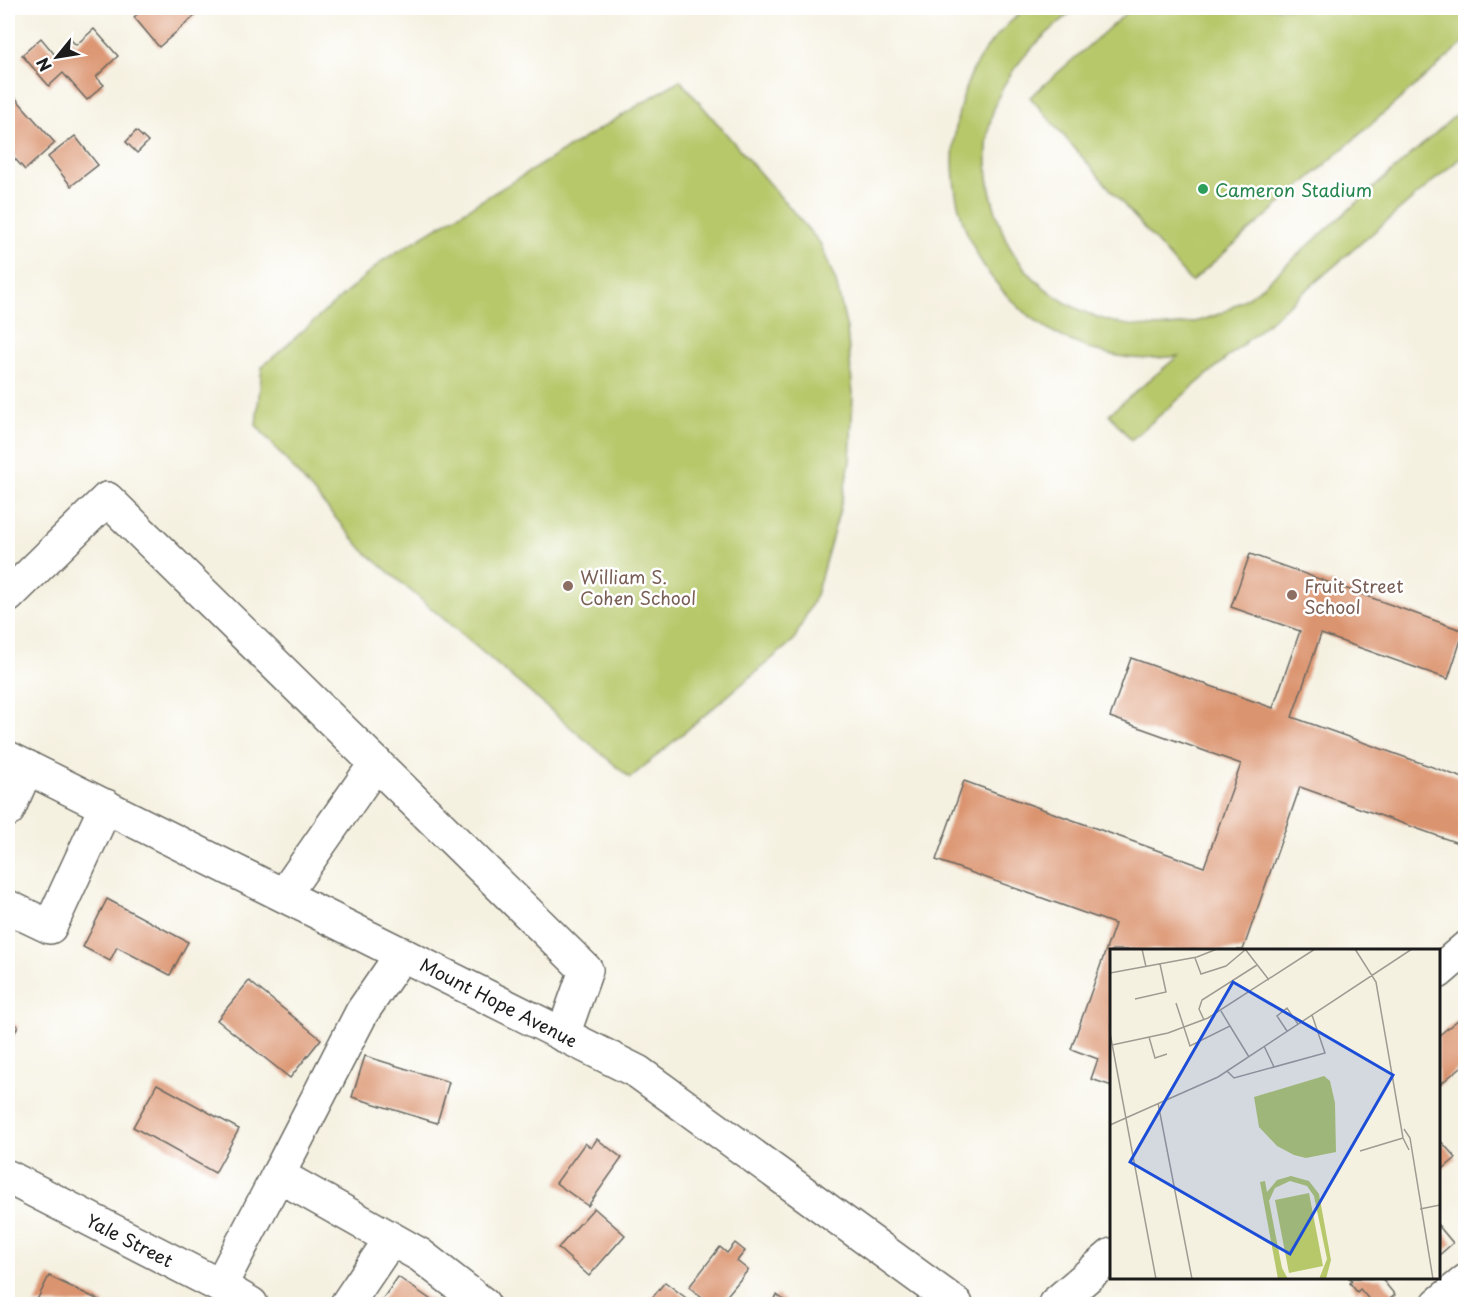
<svg xmlns="http://www.w3.org/2000/svg" width="1473" height="1312" font-family="'Playpen Sans',sans-serif">
  <style>
    .green { fill: #b7c86b; stroke: #6a7244; stroke-width: 1.5 }
    .building { fill: #db9470 }
    .lines { fill: none; stroke-linecap: round; stroke-linejoin: round }
    .minor-casing { stroke: #686761; stroke-width: 36 }
    .minor { stroke: #fff; stroke-width: 33 }
    .leisure-dot { fill: #2e9e5b; stroke: #fff; stroke-width: 2 }
    .education-dot { fill: #8d6e63; stroke: #fff; stroke-width: 2 }
    .labels { text-anchor: middle; dominant-baseline: central; stroke-width: 5; stroke-linejoin: round; paint-order: stroke }
    .leisure-label { font-size: 18px; fill: #27864d; stroke: #fff; text-anchor: start }
    .education-label { font-size: 18px; fill: #785e54; stroke: #fff; text-anchor: start }
    .street-label { font-size: 18px; fill: #1c1c1c; stroke: #fff }
    .inset-road { fill: none; stroke: #9e9c92; stroke-width: 1.5 }
    .view { fill: #1d4ed8; fill-opacity: 0.15; stroke: #1d4ed8; stroke-width: 3 }
    .inset-edge { fill: none; stroke: #1c1c1c; stroke-width: 3 }
  </style>
  <rect width="100%" height="100%" fill="#fff"/>
  <filter id="ink" filterUnits="userSpaceOnUse"><feTurbulence type="fractalNoise" baseFrequency=".0167" numOctaves="2"/><feDisplacementMap in="SourceGraphic" scale="12" xChannelSelector="R" yChannelSelector="G"/><feConvolveMatrix kernelMatrix="1 2 1 2 8 2 1 2 1" color-interpolation-filters="sRGB"/></filter>
  <filter id="wash" filterUnits="userSpaceOnUse"><feTurbulence type="fractalNoise" baseFrequency=".008" numOctaves="4" result="noise"/><feDisplacementMap in="SourceGraphic" scale="24" xChannelSelector="R" yChannelSelector="G"/><feGaussianBlur stdDeviation="1.35" result="paint"/><feColorMatrix in="noise" values="0 0 0 0 0 0 0 0 0 0 0 0 0 0 0 0 0 1.4 0 .05"/><feComposite in="paint" operator="in"/></filter>
  <g filter="url(#wash)">
    <rect width="100%" height="100%" fill="#f5f1e1"/>
    <!-- green -->
    <g class="green">
      <path d="M1026,8H1076C1049,31 1020,55 1003,87C985,120 983,163 992,198C997,218 1004,240 1016,257C1060,320 1148,344 1219,314C1233,308 1245,299 1258,290L1465,107V154L1131,440L1109,414L1178,356C1160,358 1142,360 1124,357C1013,339 937,238 956,126C960,105 965,84 975,66C987,44 1007,24 1026,8Z"/>
      <polygon points="1132,8 1465,8 1465,42 1191,282 1030,97"/>
      <polygon points="680,80 820,243 836,282 847,329 853,394 850,462 840,509 816,595 794,640 630,778 363,550 256,425 262,367 382,261"/>
    </g>
    <g id="blocks">
      <!-- building -->
      <g class="building">
        <polygon points="145,8 204,8 159,47 134,17"/>
        <polygon points="94,29 118,56 96,77 104,85 87,100 63,73 49,86 22,55 41,38 55,55 71,40 76,45"/>
        <polygon points="11,93 55,143 25,170 8,151 8,96"/>
        <polygon points="136,131 148,142 137,153 126,142"/>
        <polygon points="75,136 98,165 71,186 48,157"/>
        <polygon points="1250,554 1464,631 1448,679 1321,634 1292,717 1466,779 1466,846 1300,787 1243,950 1112,950 1112,1086 1091,1079 1098,1059 1071,1049 1115,924 936,860 964,781 1204,867 1241,764 1110,717 1131,658 1273,708 1300,631 1231,607"/>
        <polygon points="107,899 188,942 170,975 117,947 110,961 83,947"/>
        <polygon points="249,981 321,1039 290,1078 217,1020"/>
        <polygon points="1459,1019 1466,1027 1466,1063 1438,1086 1438,1036"/>
        <polygon points="8,1021 18,1026 8,1047"/>
        <polygon points="365,1056 449,1082 437,1123 352,1097"/>
        <polygon points="157,1084 239,1129 215,1173 133,1127"/>
        <polygon points="1438,1138 1456,1158 1438,1173"/>
        <polygon points="597,1139 622,1158 588,1206 556,1183 585,1143 591,1148"/>
        <polygon points="594,1208 625,1235 589,1276 558,1248"/>
        <polygon points="1438,1225 1453,1243 1438,1256"/>
        <polygon points="735,1243 745,1251 737,1261 748,1270 720,1304 711,1304 689,1287 720,1247 727,1253"/>
        <polygon points="49,1276 107,1304 35,1304"/>
        <polygon points="398,1277 437,1304 379,1304"/>
        <polygon points="1349,1278 1381,1278 1395,1295 1383,1304 1373,1304 1360,1289 1357,1292 1350,1283 1352,1281"/>
        <polygon points="665,1282 694,1304 647,1304"/>
        <polygon points="777,1295 790,1304 769,1304"/>
      </g>
    </g>
  </g>
  <g filter="url(#ink)">
    <use href="#blocks" fill-opacity="0" stroke="#686761" stroke-width="1.5"/>
    <g class="lines">
      <!-- minor casing -->
      <g class="minor-casing">
        <g id="minor">
          <polyline points="8,596 107,499 586,970 563,1035"/>
          <polyline points="8,758 638,1072 956,1304"/>
          <polyline points="8,810 27,767"/>
          <polyline points="284,895 376,763"/>
          <polyline points="8,907 50,927 106,806"/>
          <polyline points="1438,972 1466,948"/>
          <polyline points="278,1175 362,1012 402,954"/>
          <polyline points="8,1177 220,1286 251,1304"/>
          <polyline points="220,1286 278,1175 420,1255 483,1304"/>
          <polyline points="347,1304 391,1239"/>
          <polyline points="1055,1304 1112,1255"/>
          <polyline points="1438,1304 1466,1281"/>
        </g>
      </g>
      <!-- minor -->
      <use href="#minor" class="minor"/>
    </g>
  </g>
  <!-- markers -->
  <circle class="leisure-dot" cx="1203" cy="189" r="6"/>
  <g class="education-dot">
    <circle cx="568" cy="586" r="6"/>
    <circle cx="1292" cy="595" r="6"/>
  </g>
  <g class="labels">
    <!-- leisure labels -->
    <g class="leisure-label">
      <text x="1215" y="189">Cameron Stadium</text>
    </g>
    <!-- education labels -->
    <g class="education-label">
      <text x="580" y="576">William S.<tspan x="580" dy="21">Cohen School</tspan></text>
      <text x="1304" y="585">Fruit Street<tspan x="1304" dy="21">School</tspan></text>
    </g>
    <!-- street labels -->
    <g class="street-label">
      <text transform="translate(499 1002) rotate(27)">Mount Hope Avenue</text>
      <text transform="translate(130 1240) rotate(27)">Yale Street</text>
    </g>
  </g>
  <!-- overview -->
  <g transform="translate(1110 949)">
    <rect width="330" height="330" fill="#f5f1e1"/>
    <path d="M214,127L220,132L225,154L226,203L196,209L184,206L167,197L149,178L144,148ZM181,227L199,232L209,245L221,311L216,330H209L217,310L204,247L197,237L180,232L165,239L159,252L172,319L178,330H168L150,233L155,232L157,243L167,231ZM199,244L213,317L179,324L165,251Z" fill="#b7c86b"/>
    <path class="inset-road" d="M32,0L36,18M135,0L159,31M245,0L266,33L293,189L299,201M85,9L91,25L116,17L135,1M0,24L87,8L107,0M25,50L56,43L50,15M66,54L80,97L120,77L111,62M94,71L89,60L92,51L147,16M120,77L139,108M177,82L167,67L177,59L188,75M0,84L46,330M39,88L45,109L57,105M2,96L58,84L98,69L205,0M154,97L164,118M117,122L124,129L215,104L202,66M48,154L82,330M0,176L108,128L302,0M294,180L300,189L323,330M250,202L293,189M310,260L330,256"/>
    <path class="view" d="M123,33L283,126L180,305L20,213Z"/>
    <rect width="330" height="330" class="inset-edge"/>
  </g>
  <!-- margin -->
  <rect width="1473" height="1312" fill="none" stroke="#fff" stroke-width="30"/>
  <!-- north arrow -->
  <g transform="translate(57 57) rotate(240)" stroke="#ffffff" stroke-width="4.5" paint-order="stroke">
  <path d="M0-4.5L10 22L0 15L-10 22Z" fill="#1c1c1c"/>
  <text y="-9" font-size="16" font-weight="bold" text-anchor="middle" fill="#1c1c1c">N</text>
  </g>
</svg>
